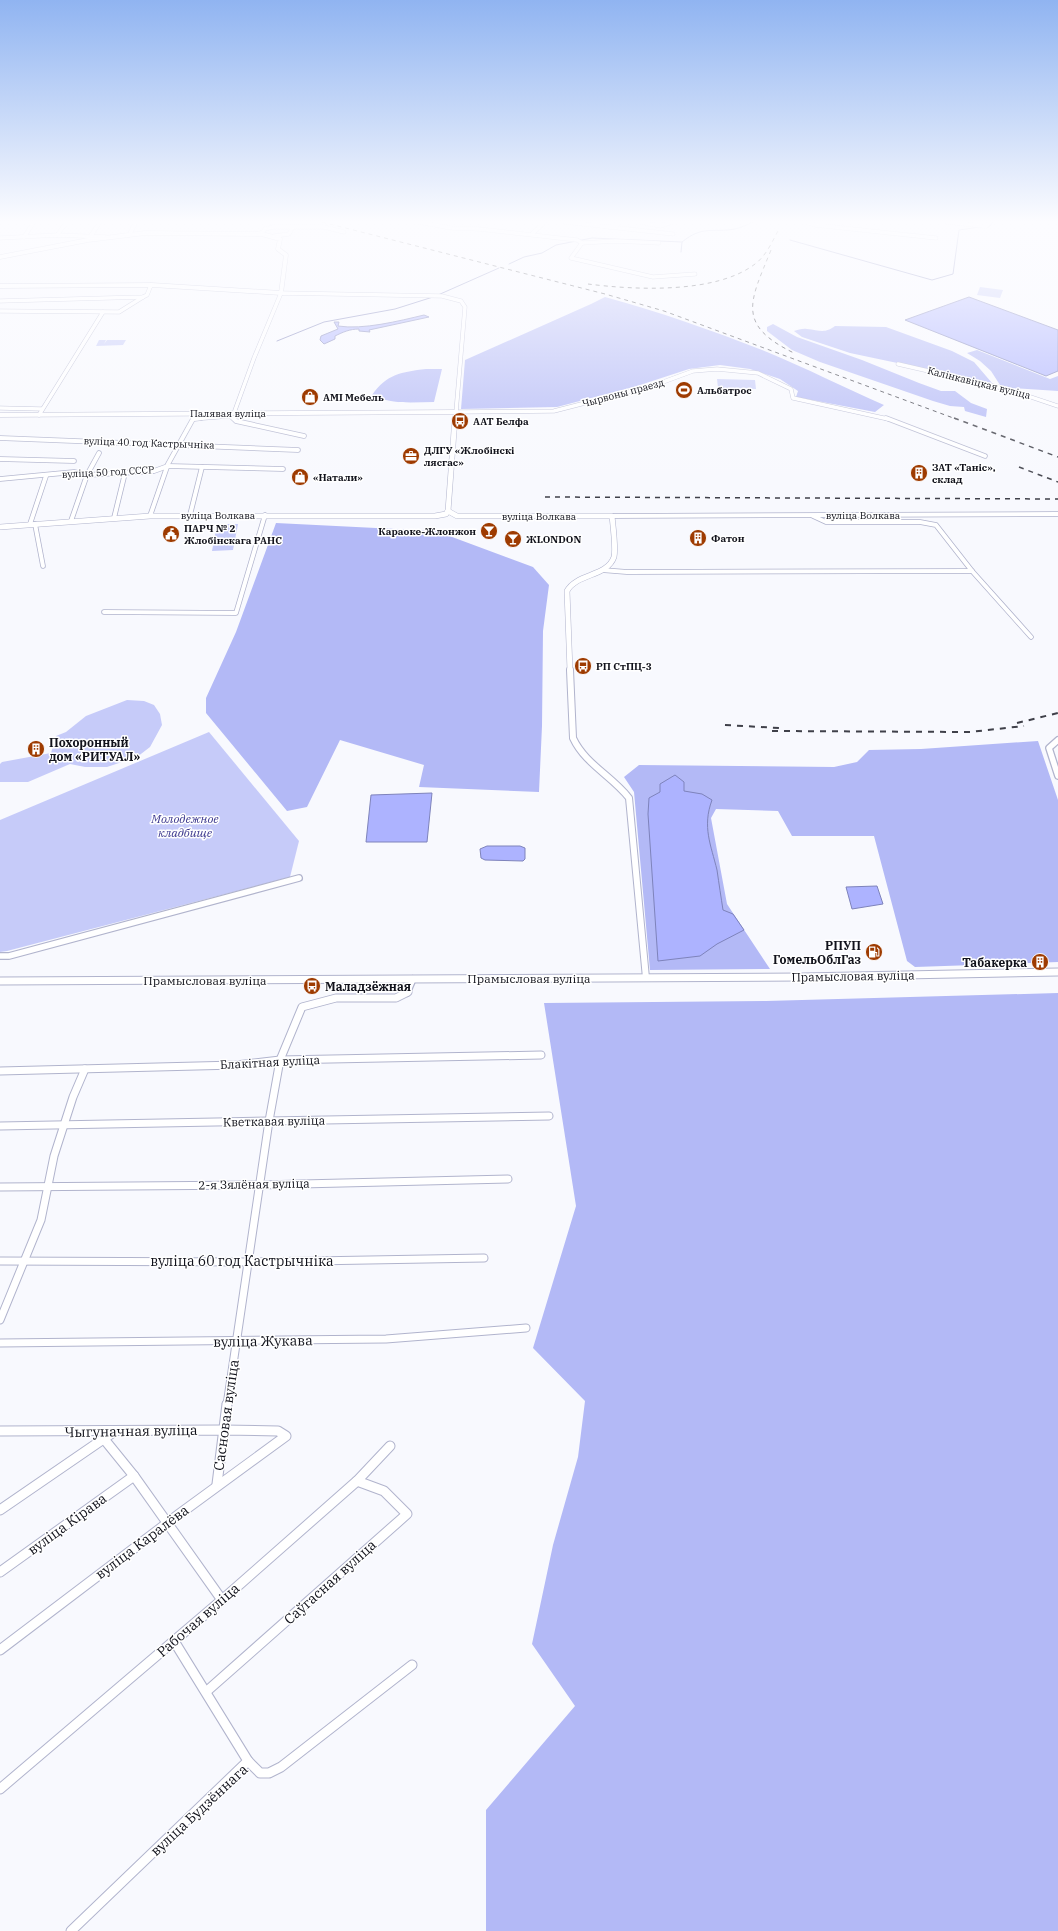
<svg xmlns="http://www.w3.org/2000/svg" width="1058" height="1931" font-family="'IBM Plex Serif',serif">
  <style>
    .green { fill: #c6cbf9 }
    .forest { fill: #b3b9f6 }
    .water { fill: #adb3ff; stroke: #7e83bb }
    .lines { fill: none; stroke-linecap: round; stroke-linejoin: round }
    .stream { stroke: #7e83bb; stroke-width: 1 }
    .minor-far4-casing { stroke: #b1b4cd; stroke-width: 4.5 }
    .minor-far3-casing { stroke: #b1b4cd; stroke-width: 5.5 }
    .minor-far2-casing { stroke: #b1b4cd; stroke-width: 8 }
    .minor-far1-casing { stroke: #b1b4cd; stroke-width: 9 }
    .minor-casing { stroke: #b1b4cd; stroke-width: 11 }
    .tertiary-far2-casing { stroke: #b1b4cd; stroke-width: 5 }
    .tertiary-far1-casing { stroke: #b1b4cd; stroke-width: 6 }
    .tertiary-casing { stroke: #b1b4cd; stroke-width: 8 }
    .secondary-casing { stroke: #b1b4cd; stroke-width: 9 }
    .minor-far4 { stroke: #fff; stroke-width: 3.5 }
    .minor-far3 { stroke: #fff; stroke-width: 4 }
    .minor-far2 { stroke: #fff; stroke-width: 5.5 }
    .minor-far1 { stroke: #fff; stroke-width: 7 }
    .minor { stroke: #fff; stroke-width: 9 }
    .tertiary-far2 { stroke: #fff; stroke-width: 4 }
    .tertiary-far1 { stroke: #fff; stroke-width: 5 }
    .tertiary { stroke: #fff; stroke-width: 6 }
    .secondary { stroke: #fff; stroke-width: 7 }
    .rail-far2 { stroke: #3f4049; stroke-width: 1; stroke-dasharray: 4 4; stroke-linecap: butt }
    .rail-far1 { stroke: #3f4049; stroke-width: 1.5; stroke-dasharray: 5 5; stroke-linecap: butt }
    .rail { stroke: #3f4049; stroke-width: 2; stroke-dasharray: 6 6; stroke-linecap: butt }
    .labels { text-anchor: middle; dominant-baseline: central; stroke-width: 3; stroke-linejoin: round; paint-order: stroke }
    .far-street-label { font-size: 10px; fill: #11121b; stroke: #fff }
    .far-poi-label { font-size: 10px; font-weight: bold; fill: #11121b; stroke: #fff; text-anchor: start }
    .poi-label { font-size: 12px; font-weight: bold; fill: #11121b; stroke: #fff; text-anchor: start }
    .park-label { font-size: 12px; font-style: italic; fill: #3c388e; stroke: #fff }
    .street-label { font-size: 12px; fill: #11121b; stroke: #fff }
    .near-street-label { font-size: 14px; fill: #11121b; stroke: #fff }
  </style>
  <rect width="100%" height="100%" fill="#f8f9fe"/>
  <!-- green -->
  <g class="green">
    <polygon points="980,287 1003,290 1000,298 977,295"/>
    <polygon points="99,340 106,340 104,344 107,340 126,340 123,345 96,346"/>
    <polygon points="717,379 755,380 756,389 718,388"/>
    <polygon points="217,524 238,524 233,550 212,551"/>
    <polygon points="127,700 144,701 154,705 160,714 162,725 150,747 137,757 107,767 85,767 70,764 28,782 0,782 0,764 2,762 51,753 56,736 66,732 86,716"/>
    <polygon points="209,732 299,841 290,877 7,951 0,952 0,820"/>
  </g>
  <!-- forest -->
  <g class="forest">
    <path d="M605,297C660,312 714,331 767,352C806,368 845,388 884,405L875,412L796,397L798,391L780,379L750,369L720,365L689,369L637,386L557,407L461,409L465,360L591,304Z"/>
    <polygon points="773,324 797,337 862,360 919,383 941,391 955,391 971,403 987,409 986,417 965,411 964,407 950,406 933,401 820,362 792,350 767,331 767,327"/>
    <path d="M835,326L886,327L952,351L974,362L992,383L850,353L802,337L794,331C798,330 803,328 807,329C819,330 825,334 835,326Z"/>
    <polygon points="977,350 1050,379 1058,376 1058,391 1012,388 1000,385 991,371 980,361 967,353"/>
    <path d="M426,369H442L434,402C414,402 391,405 372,395C387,374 401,372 426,369Z"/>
    <polygon points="276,523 436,531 533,567 549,585 543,631 542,726 539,792 419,787 424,765 340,740 307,807 287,811 206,713 206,698 236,632"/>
    <polygon points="1038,741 1058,800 1058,962 915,967 907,961 874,836 792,836 778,811 716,809 711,818 727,904 770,969 650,970 634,792 624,777 639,765 834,767 857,762 869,750 921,749"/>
    <polygon points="1058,993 1058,1931 486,1931 486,1810 575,1706 532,1644 553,1545 578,1457 585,1401 533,1348 576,1206 544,1003 766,1001"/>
  </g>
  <!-- water -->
  <g class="water">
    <polygon points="969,297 1058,330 1058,371 1046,376 905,320"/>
    <path d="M424,315L429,317L369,330L370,332L359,331V329C350,329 343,332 335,336V339L324,344L320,340L321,336L338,329L334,322H339L338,326C363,330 399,321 424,315Z"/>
    <path d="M675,775L684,782V791L702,794L712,800C702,827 711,845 717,870C719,884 721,897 723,910L733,914L744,930L717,944L700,956L658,961L648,814L649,798L660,792V784Z"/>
    <polygon points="432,793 427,842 366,842 371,795"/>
    <polygon points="487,846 520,846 525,848 525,859 523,861 485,860 481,858 480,849"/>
    <polygon points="877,886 883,904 852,909 846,887"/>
  </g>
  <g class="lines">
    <!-- stream -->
    <g class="stream">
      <polyline points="987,226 990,226 993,222"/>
      <polyline points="790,240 932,280 953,274 959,230 980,227"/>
      <path d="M681,252L682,242C703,225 712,233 735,229C741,228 748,224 753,222"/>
      <polyline points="509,264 524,257 542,253 556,245 592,238 682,242"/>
      <polyline points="438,295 499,268"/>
      <polyline points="277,341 324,322 395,309 433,297"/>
    </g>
    <!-- minor-far4 casing -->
    <g class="minor-far4-casing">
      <g id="minor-far4">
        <polyline points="418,222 451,228 479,229 577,240 582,243 615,241 659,243"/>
        <polyline points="565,222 673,234"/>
        <polyline points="639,222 660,226 672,222"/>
        <polyline points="806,222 815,225 936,238"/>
        <polyline points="947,222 982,226 987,226 989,222"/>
        <polyline points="609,227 622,222"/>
        <polyline points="257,234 263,232 265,229 273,227 324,227 344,232"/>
        <polyline points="532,234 545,222"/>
        <polyline points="57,235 67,222"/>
        <polyline points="129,235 136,222"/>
        <polyline points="274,236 289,234 293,227"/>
        <polyline points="24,237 34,222"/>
        <polyline points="90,237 100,222"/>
        <polyline points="0,238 57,235 106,237"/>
        <polyline points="582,243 571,258 653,277 695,274"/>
        <polyline points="0,301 143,297 147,295 151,285"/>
        <polyline points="0,311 119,312 143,297"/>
        <polyline points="898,364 1007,389 1058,406"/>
        <polyline points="0,408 42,409"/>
        <polyline points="231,413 230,416 234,419"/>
        <polyline points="234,413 254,358 281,293 442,296 461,301 465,307 456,412 554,411 655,385 693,371 717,369 758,373 791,389 793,398 888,419"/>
        <polyline points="39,415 103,312"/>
        <polyline points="193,419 230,416"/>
      </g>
    </g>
    <!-- minor-far3 casing -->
    <g class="minor-far3-casing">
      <g id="minor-far3">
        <polyline points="233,418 236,421 304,436"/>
        <polyline points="886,418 985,456"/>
        <polyline points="0,438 298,450"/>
        <polyline points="0,459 74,461"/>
        <polyline points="0,479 74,472 87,475 154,471 168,466 283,469"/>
        <polyline points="190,515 202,467"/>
        <polyline points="150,516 168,464 193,419 201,418"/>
        <polyline points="612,516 1058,514"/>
        <polyline points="813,516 826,522 920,522 936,525 972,571 1031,637"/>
        <polyline points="114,518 125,473"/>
        <polyline points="71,521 87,475 99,453"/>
        <polyline points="30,524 46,476"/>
        <polyline points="35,524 43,566"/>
        <polyline points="602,570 627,572 972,571"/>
        <polyline points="104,612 236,613 265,515"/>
      </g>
    </g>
    <!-- minor-far2 casing -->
    <g class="minor-far2-casing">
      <g id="minor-far2">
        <polyline points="1058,740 1049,748 1058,776"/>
        <polyline points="0,956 9,956 299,878"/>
        <polyline points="407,993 413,979"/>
      </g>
    </g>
    <!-- minor-far1 casing -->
    <g class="minor-far1-casing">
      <g id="minor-far1">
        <polyline points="0,1071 236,1065 280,1060 541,1055"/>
        <polyline points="0,1126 549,1116"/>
        <polyline points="0,1187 260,1185 508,1179"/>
        <polyline points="0,1261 248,1262 484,1258"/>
        <polyline points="0,1320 41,1220 54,1156 73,1097 85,1069"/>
        <polyline points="0,1343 386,1339 526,1328"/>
        <polyline points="227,1405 269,1121 280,1060 302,1007 336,998 396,998 408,992"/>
      </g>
    </g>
    <!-- minor casing -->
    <g class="minor-casing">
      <g id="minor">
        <polyline points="0,1431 223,1430 278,1431 286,1436 178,1515 0,1650"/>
        <polyline points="104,1439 134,1476 222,1600"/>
        <polyline points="217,1484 227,1404"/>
        <polyline points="0,1510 115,1431"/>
        <polyline points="0,1572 134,1476"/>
        <polyline points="174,1641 248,1761"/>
        <polyline points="207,1691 407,1514 384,1491 357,1481"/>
        <polyline points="0,1789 222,1600 357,1481 390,1446"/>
        <polyline points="71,1931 248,1761 260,1773 269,1773 281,1767 412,1665"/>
      </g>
    </g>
    <!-- tertiary-far2 casing -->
    <g class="tertiary-far2-casing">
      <g id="tertiary-far2">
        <polyline points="0,257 88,240 145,233 262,234 280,239 278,249 286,255 281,293 152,285 0,286"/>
        <polyline points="0,415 456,412 455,419"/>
      </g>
    </g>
    <!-- tertiary-far1 casing -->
    <g class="tertiary-far1-casing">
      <g id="tertiary-far1">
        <polyline points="448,511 455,418"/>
        <path d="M448,511L457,516H612C613,526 616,548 614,557C607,577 577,573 567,591L570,671"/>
        <polyline points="0,527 150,516 435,516 446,514 448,511"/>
      </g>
    </g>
    <!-- tertiary casing -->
    <g class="tertiary-casing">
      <path id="tertiary" d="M570,670L573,738C585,764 612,776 629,798L646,978"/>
    </g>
    <!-- secondary casing -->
    <g class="secondary-casing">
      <polyline id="secondary" points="0,981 802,977 1058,972"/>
    </g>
    <!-- minor-far4 -->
    <use href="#minor-far4" class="minor-far4"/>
    <!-- minor-far3 -->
    <use href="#minor-far3" class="minor-far3"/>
    <!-- minor-far2 -->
    <use href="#minor-far2" class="minor-far2"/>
    <!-- minor-far1 -->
    <use href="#minor-far1" class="minor-far1"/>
    <!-- minor -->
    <use href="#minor" class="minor"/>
    <!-- tertiary-far2 -->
    <use href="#tertiary-far2" class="tertiary-far2"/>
    <!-- tertiary-far1 -->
    <use href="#tertiary-far1" class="tertiary-far1"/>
    <!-- tertiary -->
    <use href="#tertiary" class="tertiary"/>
    <!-- secondary -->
    <use href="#secondary" class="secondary"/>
    <!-- rail-far2 -->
    <g class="rail-far2">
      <polyline points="322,222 605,294 664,311 956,419"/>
      <path d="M771,250C750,302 735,325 796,354"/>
      <path d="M588,284C635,290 716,294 755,264C766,256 772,242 778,231"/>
    </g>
    <!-- rail-far1 -->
    <g class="rail-far1">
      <polyline points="954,418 1058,457"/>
      <polyline points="1019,467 1058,482"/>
      <polyline points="545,497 1058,499"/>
    </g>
    <!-- rail -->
    <g class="rail">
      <polyline points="1017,723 1058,713"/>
      <polyline points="725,725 779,728"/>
      <polyline points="772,731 970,732 1024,726"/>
    </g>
  </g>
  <!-- sky -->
  <linearGradient id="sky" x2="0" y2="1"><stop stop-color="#90b4f1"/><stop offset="0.45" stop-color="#fcfcff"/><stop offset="1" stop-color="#fcfcff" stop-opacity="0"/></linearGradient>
  <rect width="1058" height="492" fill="url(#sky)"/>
  <!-- icons -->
  <defs>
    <g id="stadium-disc" transform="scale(0.9)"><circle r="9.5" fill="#9e3b01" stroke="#fff"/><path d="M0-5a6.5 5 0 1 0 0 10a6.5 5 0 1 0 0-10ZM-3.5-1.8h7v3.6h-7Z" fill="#fff"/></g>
    <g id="shop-disc" transform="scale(0.9)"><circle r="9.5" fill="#9e3b01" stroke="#fff"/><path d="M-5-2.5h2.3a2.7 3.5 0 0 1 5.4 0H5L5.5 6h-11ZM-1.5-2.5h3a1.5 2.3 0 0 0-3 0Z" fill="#fff"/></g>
    <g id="bus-disc" transform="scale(0.9)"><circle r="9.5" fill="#9e3b01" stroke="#fff"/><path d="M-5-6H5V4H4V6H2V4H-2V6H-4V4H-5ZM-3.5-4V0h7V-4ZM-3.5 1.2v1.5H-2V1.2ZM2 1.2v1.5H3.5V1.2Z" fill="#fff"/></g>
    <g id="office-disc" transform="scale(0.9)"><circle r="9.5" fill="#9e3b01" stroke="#fff"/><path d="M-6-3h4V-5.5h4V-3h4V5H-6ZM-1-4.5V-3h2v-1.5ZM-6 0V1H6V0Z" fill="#fff"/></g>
    <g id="building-disc" transform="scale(0.9)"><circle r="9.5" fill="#9e3b01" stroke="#fff"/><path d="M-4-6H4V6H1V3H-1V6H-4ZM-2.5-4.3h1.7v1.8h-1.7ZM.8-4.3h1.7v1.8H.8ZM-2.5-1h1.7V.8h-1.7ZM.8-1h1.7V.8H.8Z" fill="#fff"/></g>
    <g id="bar-disc" transform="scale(0.9)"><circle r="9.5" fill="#9e3b01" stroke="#fff"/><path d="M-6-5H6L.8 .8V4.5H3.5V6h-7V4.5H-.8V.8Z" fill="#fff"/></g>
    <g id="civic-disc" transform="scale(0.9)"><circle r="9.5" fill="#9e3b01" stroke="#fff"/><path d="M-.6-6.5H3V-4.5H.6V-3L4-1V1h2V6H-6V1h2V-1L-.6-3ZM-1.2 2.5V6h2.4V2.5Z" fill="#fff"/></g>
    <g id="fuel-disc" transform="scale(0.9)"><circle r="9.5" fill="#9e3b01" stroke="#fff"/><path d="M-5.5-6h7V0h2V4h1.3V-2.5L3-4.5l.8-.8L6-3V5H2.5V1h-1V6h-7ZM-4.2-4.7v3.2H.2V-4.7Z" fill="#fff"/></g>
  </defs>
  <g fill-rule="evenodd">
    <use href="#stadium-disc" x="684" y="390"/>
    <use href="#shop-disc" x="310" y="397"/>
    <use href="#bus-disc" x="460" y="421"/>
    <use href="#office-disc" x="411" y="456"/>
    <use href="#building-disc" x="919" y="473"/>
    <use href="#shop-disc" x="300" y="477"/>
    <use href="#bar-disc" x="489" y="531"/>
    <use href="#civic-disc" x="171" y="534"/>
    <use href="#building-disc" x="698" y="538"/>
    <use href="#bar-disc" x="513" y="539"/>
    <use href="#bus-disc" x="583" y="666"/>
    <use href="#building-disc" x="36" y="749"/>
    <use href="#fuel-disc" x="874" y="952"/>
    <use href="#building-disc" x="1040" y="962"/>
    <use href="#bus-disc" x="312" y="986"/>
  </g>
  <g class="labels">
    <!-- far-street labels -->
    <g class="far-street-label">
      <text transform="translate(979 383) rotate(14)">Калінкавіцкая вуліца</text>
      <text transform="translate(623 393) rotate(-15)">Чырвоны праезд</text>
      <text x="228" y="413">Палявая вуліца</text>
      <text transform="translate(149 443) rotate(2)">вуліца 40 год Кастрычніка</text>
      <text transform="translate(108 472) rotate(-3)">вуліца 50 год СССР</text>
      <text x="218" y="515">вуліца Волкава</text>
      <text x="863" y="515">вуліца Волкава</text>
      <text x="539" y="516">вуліца Волкава</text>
    </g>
    <!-- far-poi labels -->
    <g class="far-poi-label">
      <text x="697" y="390">Альбатрос</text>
      <text x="323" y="397">AMI Мебель</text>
      <text x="473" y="421">ААТ Белфа</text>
      <text x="424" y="450">ДЛГУ «Жлобінскі<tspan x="424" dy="12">лясгас»</tspan></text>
      <text x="932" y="467">ЗАТ «Таніс»,<tspan x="932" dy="12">склад</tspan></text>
      <text x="313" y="477">«Натали»</text>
      <text x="184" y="528">ПАРЧ № 2<tspan x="184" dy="12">Жлобінскага РАНС</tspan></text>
      <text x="476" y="531" text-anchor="end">Караоке-Жлонжон</text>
      <text x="711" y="538">Фатон</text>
      <text x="526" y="539">ЖLONDON</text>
      <text x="596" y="666">РП СтПЦ-3</text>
    </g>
    <!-- poi labels -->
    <g class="poi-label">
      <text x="49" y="742">Похоронный<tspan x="49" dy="14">дом «РИТУАЛ»</tspan></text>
      <text x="861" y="945" text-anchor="end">РПУП<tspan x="861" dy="14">ГомельОблГаз</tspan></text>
      <text x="1027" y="962" text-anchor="end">Табакерка</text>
      <text x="325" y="986">Маладзёжная</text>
    </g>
    <!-- park labels -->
    <g class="park-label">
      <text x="185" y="818">Молодежное<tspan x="185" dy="14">кладбище</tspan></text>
    </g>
    <!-- street labels -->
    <g class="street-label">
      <text transform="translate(853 976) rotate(-1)">Прамысловая вуліца</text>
      <text x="529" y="978">Прамысловая вуліца</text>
      <text x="205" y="980">Прамысловая вуліца</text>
      <text transform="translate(270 1062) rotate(-3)">Блакітная вуліца</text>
      <text transform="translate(274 1121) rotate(-1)">Кветкавая вуліца</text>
      <text transform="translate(254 1184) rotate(-1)">2-я Зялёная вуліца</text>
    </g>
    <!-- near-street labels -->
    <g class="near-street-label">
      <text x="242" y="1261">вуліца 60 год Кастрычніка</text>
      <text transform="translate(263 1341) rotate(-1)">вуліца Жукава</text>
      <text transform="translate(226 1415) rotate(-82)">Сасновая вуліца</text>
      <text transform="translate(131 1431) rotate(-1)">Чыгуначная вуліца</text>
      <text transform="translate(67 1524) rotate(-36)">вуліца Кірава</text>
      <text transform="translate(142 1542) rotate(-37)">вуліца Каралёва</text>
      <text transform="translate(330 1582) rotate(-42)">Саўгасная вуліца</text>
      <text transform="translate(198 1620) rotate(-41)">Рабочая вуліца</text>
      <text transform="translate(199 1810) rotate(-43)">вуліца Будзённага</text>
    </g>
  </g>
</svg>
